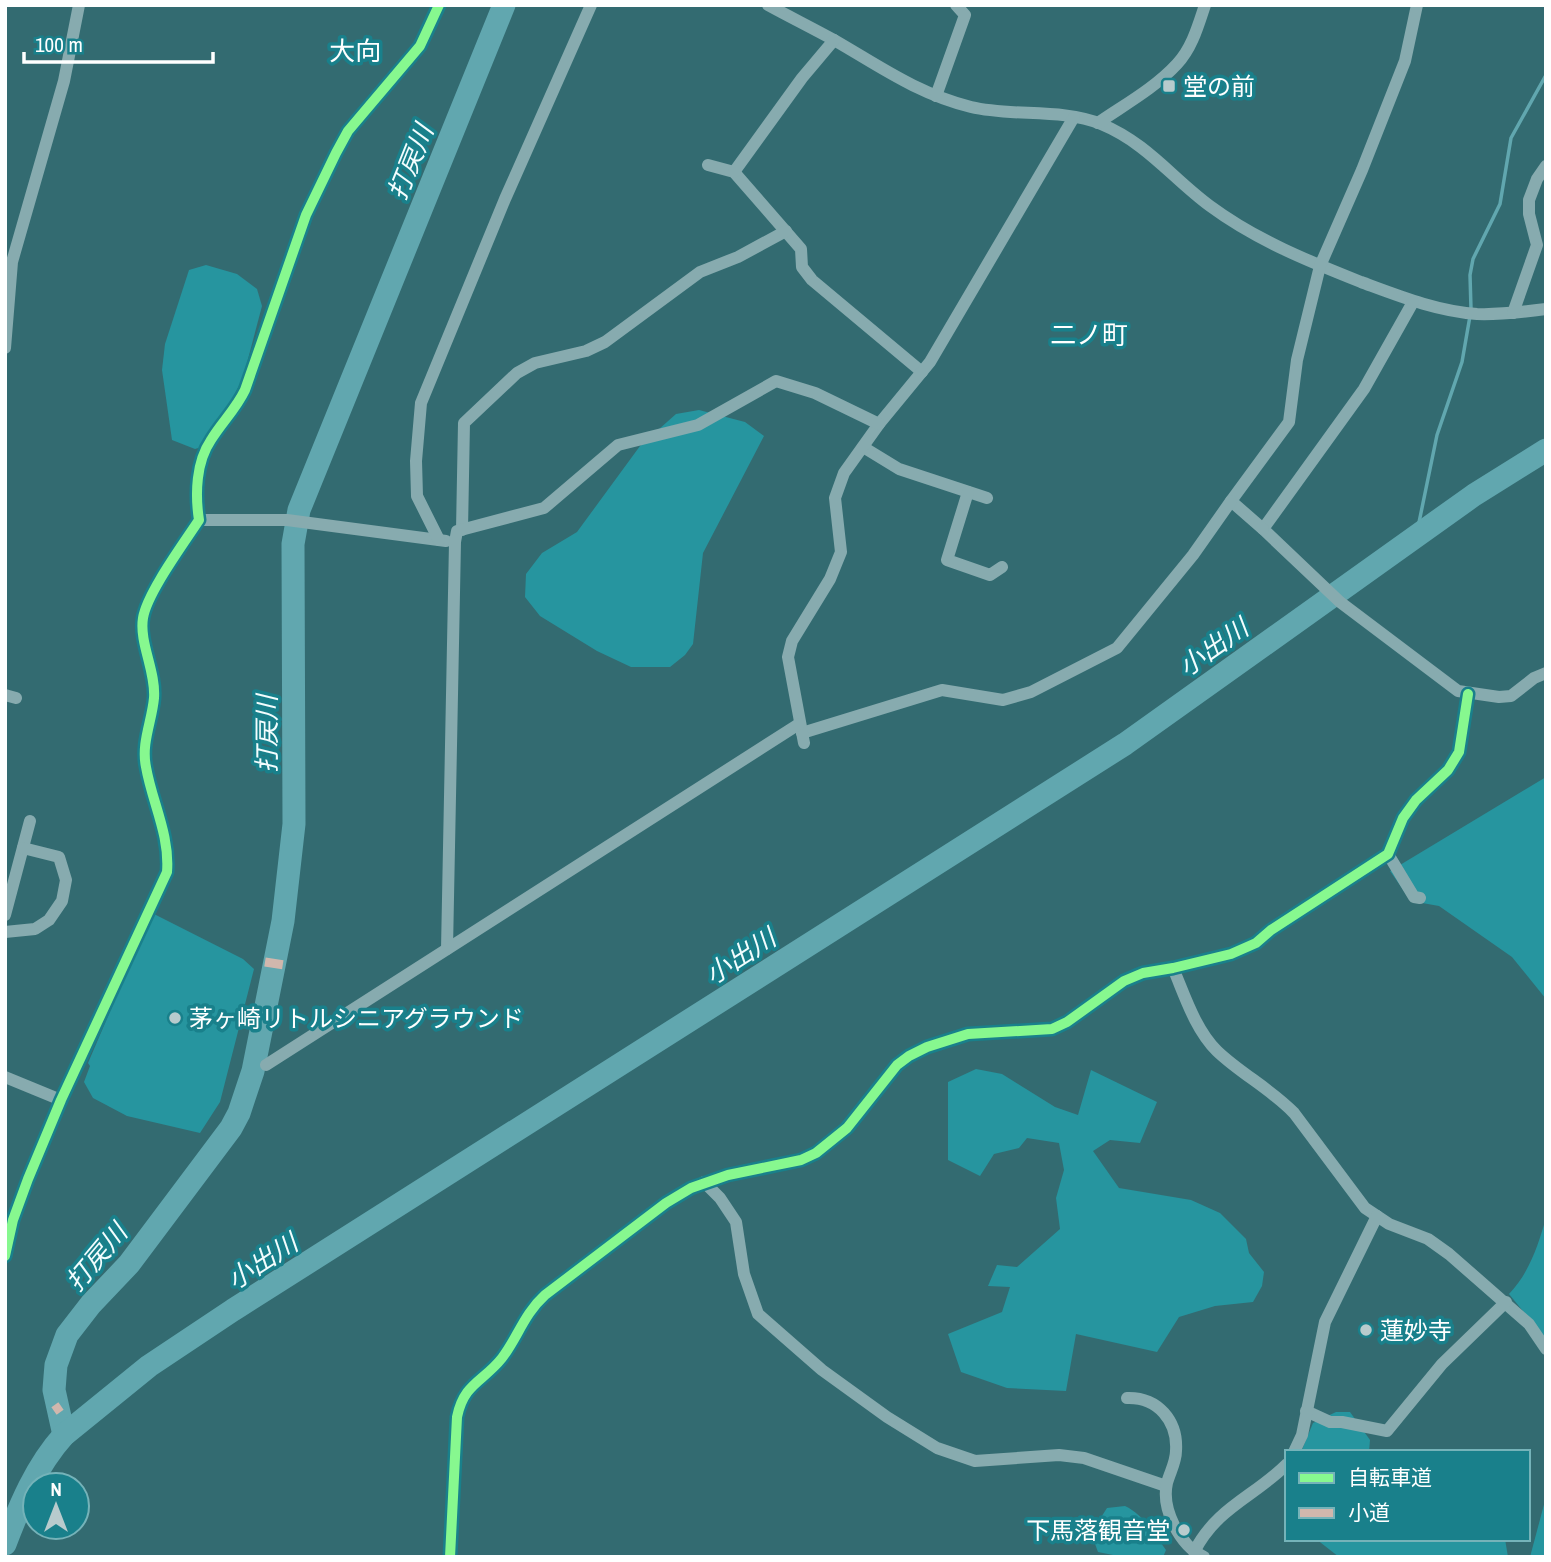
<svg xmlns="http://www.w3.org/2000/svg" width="1551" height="1562" font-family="'Archivo Narrow','Noto Sans JP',sans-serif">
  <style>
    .green { fill: #26959f }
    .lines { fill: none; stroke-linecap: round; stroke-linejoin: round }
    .stream { stroke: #61a7af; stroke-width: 3.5 }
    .river { stroke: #61a7af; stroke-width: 23 }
    .minor { stroke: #87abaf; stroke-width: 12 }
    .quiet { stroke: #d1b7ad; stroke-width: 9; stroke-dasharray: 18 9; stroke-linecap: butt }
    .cycleway-casing { stroke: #19808b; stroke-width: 15 }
    .cycleway { stroke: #87f88f; stroke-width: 10 }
    .poi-dot { fill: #b8cbcd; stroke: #19808b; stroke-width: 2.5 }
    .labels { text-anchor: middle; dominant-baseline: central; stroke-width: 7; stroke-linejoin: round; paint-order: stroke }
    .poi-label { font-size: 24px; fill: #fff; stroke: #19808b; text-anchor: start }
    .neighbourhood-label { font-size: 26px; fill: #fff; stroke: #19808b }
    .water-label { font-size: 26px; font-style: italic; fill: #f3fdfe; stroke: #19808b }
  </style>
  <rect width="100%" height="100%" fill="#336b71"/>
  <!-- green -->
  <g class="green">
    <polygon points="206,265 237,274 257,289 262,306 243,378 209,445 195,449 172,440 162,370 165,344 189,270"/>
    <polygon points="699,410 745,422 764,436 703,553 693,644 685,655 670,667 631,667 597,651 540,616 525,597 526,574 542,553 577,532 640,446 676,414"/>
    <polygon points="1546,777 1546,999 1512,957 1439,906 1411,901 1390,871"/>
    <polygon points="154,914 243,959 254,969 220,1102 200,1133 127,1116 93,1098 84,1082 90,1066 88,1063 150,918"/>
    <polygon points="976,1069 1002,1074 1055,1107 1078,1115 1091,1070 1157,1102 1140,1143 1110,1140 1093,1151 1119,1188 1191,1200 1220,1213 1246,1239 1249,1253 1264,1272 1262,1286 1253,1302 1215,1306 1179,1317 1157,1352 1076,1334 1066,1391 1007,1388 961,1372 948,1334 1002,1312 1010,1287 988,1286 997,1265 1017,1267 1060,1229 1056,1198 1064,1170 1059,1143 1027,1138 1019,1148 994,1154 980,1176 948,1160 948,1082"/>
    <path d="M1546,1218V1339L1509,1294C1529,1273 1538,1246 1546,1218Z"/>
    <polygon points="1336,1412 1350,1412 1370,1440 1369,1452 1301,1452 1313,1423"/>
    <polygon points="1546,1497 1546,1557 1530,1557"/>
    <path d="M1125,1506C1144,1515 1154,1534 1166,1550L1163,1557H1123L1098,1552L1091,1533L1107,1508Z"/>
    <polygon points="1316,1539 1505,1539 1508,1557 1339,1557"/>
  </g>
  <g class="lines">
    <!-- stream -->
    <g class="stream">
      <polyline points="1471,309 1470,275 1473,259 1500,204 1511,138 1546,75"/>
      <polyline points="1416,537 1437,435 1462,362 1470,316"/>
    </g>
    <!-- river -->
    <g class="river">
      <polyline points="64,1435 54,1390 55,1377 56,1365 67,1335 91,1304 129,1264 231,1128 239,1113 253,1071 283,921 294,824 293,544 299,510 504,5"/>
      <path d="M5,1544C20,1505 36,1466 64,1435L149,1366L233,1310L1125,744L1474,495L1546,450"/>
    </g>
    <!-- minor -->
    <g class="minor">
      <path d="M768,5C790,17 812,28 834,40C881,67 916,93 971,107C1013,117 1061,108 1101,124C1147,143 1172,178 1210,206C1256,240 1308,261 1361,282C1399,296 1436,311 1477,314C1500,315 1523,312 1546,309"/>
      <polyline points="936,96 965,15 956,5"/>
      <path d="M1098,123C1124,105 1155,88 1177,64C1192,48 1198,26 1205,5"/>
      <polyline points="708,165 734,172 801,249 802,267 812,280 922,372"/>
      <polyline points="734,172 802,78 834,40"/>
      <polyline points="1413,302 1364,389 1263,529 1340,602 1458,691 1499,697 1511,696 1534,678 1546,673"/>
      <polyline points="1513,313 1537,245 1529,214 1529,200 1537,179 1546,166"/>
      <polyline points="5,348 12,262 64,81 79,5"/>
      <polyline points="863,447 899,469 987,498"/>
      <polyline points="968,492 947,560 990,575 1002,567"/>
      <polyline points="199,520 287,520 446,541"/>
      <polyline points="1263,529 1231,501 1289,422 1297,360 1320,266 1362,170 1405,61 1417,5"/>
      <polyline points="462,530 464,423 517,373 535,363 586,351 605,342 700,272 738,257 786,231"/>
      <polyline points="439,540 417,496 416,461 421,403 505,199 591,5"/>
      <polyline points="5,695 16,698"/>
      <polyline points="802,733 942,690 1003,700 1031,692 1117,648 1193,555 1231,501"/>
      <polyline points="804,743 788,657 792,641 830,579 841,552 835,498 844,473 879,424 930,362 1074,117"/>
      <polyline points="1388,854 1414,897 1420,898"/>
      <polyline points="5,915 30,821"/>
      <polyline points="5,932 35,929 49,920 62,901 66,880 59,857 23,848"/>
      <polyline points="447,949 455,542 457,531 544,508 618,445 698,425 776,381 815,393 879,424"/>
      <path d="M1173,968C1185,996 1195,1029 1217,1051C1241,1074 1271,1089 1294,1113L1365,1208L1389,1224L1428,1239L1449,1254L1529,1324L1546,1349"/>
      <polyline points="266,1065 799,724"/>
      <polyline points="5,1077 61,1100"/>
      <polyline points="704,1182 720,1198 736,1222 744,1274 758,1314 822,1370 887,1417 937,1448 975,1461 1059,1455 1084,1458 1166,1486"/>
      <path d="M5,1256L13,1220L28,1179L61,1100L167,872C170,835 152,802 146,767C141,743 152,721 154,698C156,671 139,643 143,618C147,593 184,543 199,520C195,494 196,462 211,440C222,422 236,409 245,390L306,215L336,153L348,131L420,46L439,5"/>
      <path d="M1127,1398C1158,1397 1178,1421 1176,1451C1176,1462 1170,1472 1167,1483C1161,1509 1180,1546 1204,1557"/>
      <polyline points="1306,1411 1330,1422 1342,1422 1387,1431 1442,1364 1506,1302"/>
      <polyline points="1294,1452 1302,1435 1325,1322 1377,1216"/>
      <path d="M1194,1552C1217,1507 1254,1497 1287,1464"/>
      <path d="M450,1557L457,1417C464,1383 483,1382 502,1358C518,1337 524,1314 545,1295L666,1203L691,1188L728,1175L801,1160L816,1153L847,1128L897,1065L909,1056L927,1047L968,1034L1052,1029L1067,1022L1124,981L1143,973L1173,968L1231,954L1256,943L1271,930L1388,854L1403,818L1416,800L1448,770L1459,752L1468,694"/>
    </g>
    <!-- quiet -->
    <g class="quiet">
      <polyline points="265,962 284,965"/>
      <polyline points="54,1411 61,1406"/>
    </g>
    <!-- cycleway casing -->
    <g class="cycleway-casing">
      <g id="cycleway">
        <path d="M5,1256L13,1220L28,1179L61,1100L167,872C170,835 152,802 146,767C141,743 152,721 154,698C156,671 139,643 143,618C147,593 184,543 199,520C195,494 196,462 211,440C222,422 236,409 245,390L306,215L336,153L348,131L420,46L439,5"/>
        <path d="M450,1557L457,1417C464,1383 483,1382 502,1358C518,1337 524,1314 545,1295L666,1203L691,1188L728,1175L801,1160L816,1153L847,1128L897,1065L909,1056L927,1047L968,1034L1052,1029L1067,1022L1124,981L1143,973L1173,968L1231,954L1256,943L1271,930L1388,854L1403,818L1416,800L1448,770L1459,752L1468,694"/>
      </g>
    </g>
    <!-- cycleway -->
    <use href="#cycleway" class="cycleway"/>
  </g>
  <!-- markers -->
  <g class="poi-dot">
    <rect x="1162" y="79" width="14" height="14" rx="3.5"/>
    <circle cx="175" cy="1018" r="7"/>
    <circle cx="1366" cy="1330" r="7"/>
    <circle cx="1184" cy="1530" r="7"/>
  </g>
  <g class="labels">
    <!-- poi labels -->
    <g class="poi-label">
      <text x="1183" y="86">堂の前</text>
      <text x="189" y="1018">茅ヶ崎リトルシニアグラウンド</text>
      <text x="1380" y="1330">蓮妙寺</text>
      <text x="1170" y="1530" text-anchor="end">下馬落観音堂</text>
    </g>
    <!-- neighbourhood labels -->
    <g class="neighbourhood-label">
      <text x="355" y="50">大向</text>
      <text x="1089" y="334">二ノ町</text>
    </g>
    <!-- water labels -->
    <g class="water-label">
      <text transform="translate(410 162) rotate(-68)">打戻川</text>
      <text transform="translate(1213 647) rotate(-35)">小出川</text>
      <text transform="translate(266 734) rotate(-90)">打戻川</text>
      <text transform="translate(740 956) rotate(-33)">小出川</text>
      <text transform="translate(96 1257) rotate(-50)">打戻川</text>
      <text transform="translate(262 1261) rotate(-33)">小出川</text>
    </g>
  </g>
  <!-- border -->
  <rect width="1551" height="1562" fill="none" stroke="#ffffff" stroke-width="14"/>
  <!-- legend -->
  <rect x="1285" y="1450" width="245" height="91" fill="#19808b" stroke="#75b3b9" stroke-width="2"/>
  <rect x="1299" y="1473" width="35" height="10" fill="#87f88f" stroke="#75b3b9" stroke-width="2"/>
  <text x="1348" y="1485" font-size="21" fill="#ffffff">自転車道</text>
  <rect x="1299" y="1508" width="35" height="10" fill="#d1b7ad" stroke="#75b3b9" stroke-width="2"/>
  <text x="1348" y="1520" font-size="21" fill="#ffffff">小道</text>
  <!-- north arrow -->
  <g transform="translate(56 1506)"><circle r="33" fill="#19808b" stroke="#75b3b9" stroke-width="2"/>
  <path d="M0-5L12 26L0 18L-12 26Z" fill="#b8cbcd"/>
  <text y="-10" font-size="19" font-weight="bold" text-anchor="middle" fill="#ffffff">N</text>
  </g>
  <!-- scale -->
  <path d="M24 52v10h189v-10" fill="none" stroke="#ffffff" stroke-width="3.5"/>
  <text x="35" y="52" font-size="21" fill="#ffffff" stroke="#19808b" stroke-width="5" paint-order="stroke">100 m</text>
</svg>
